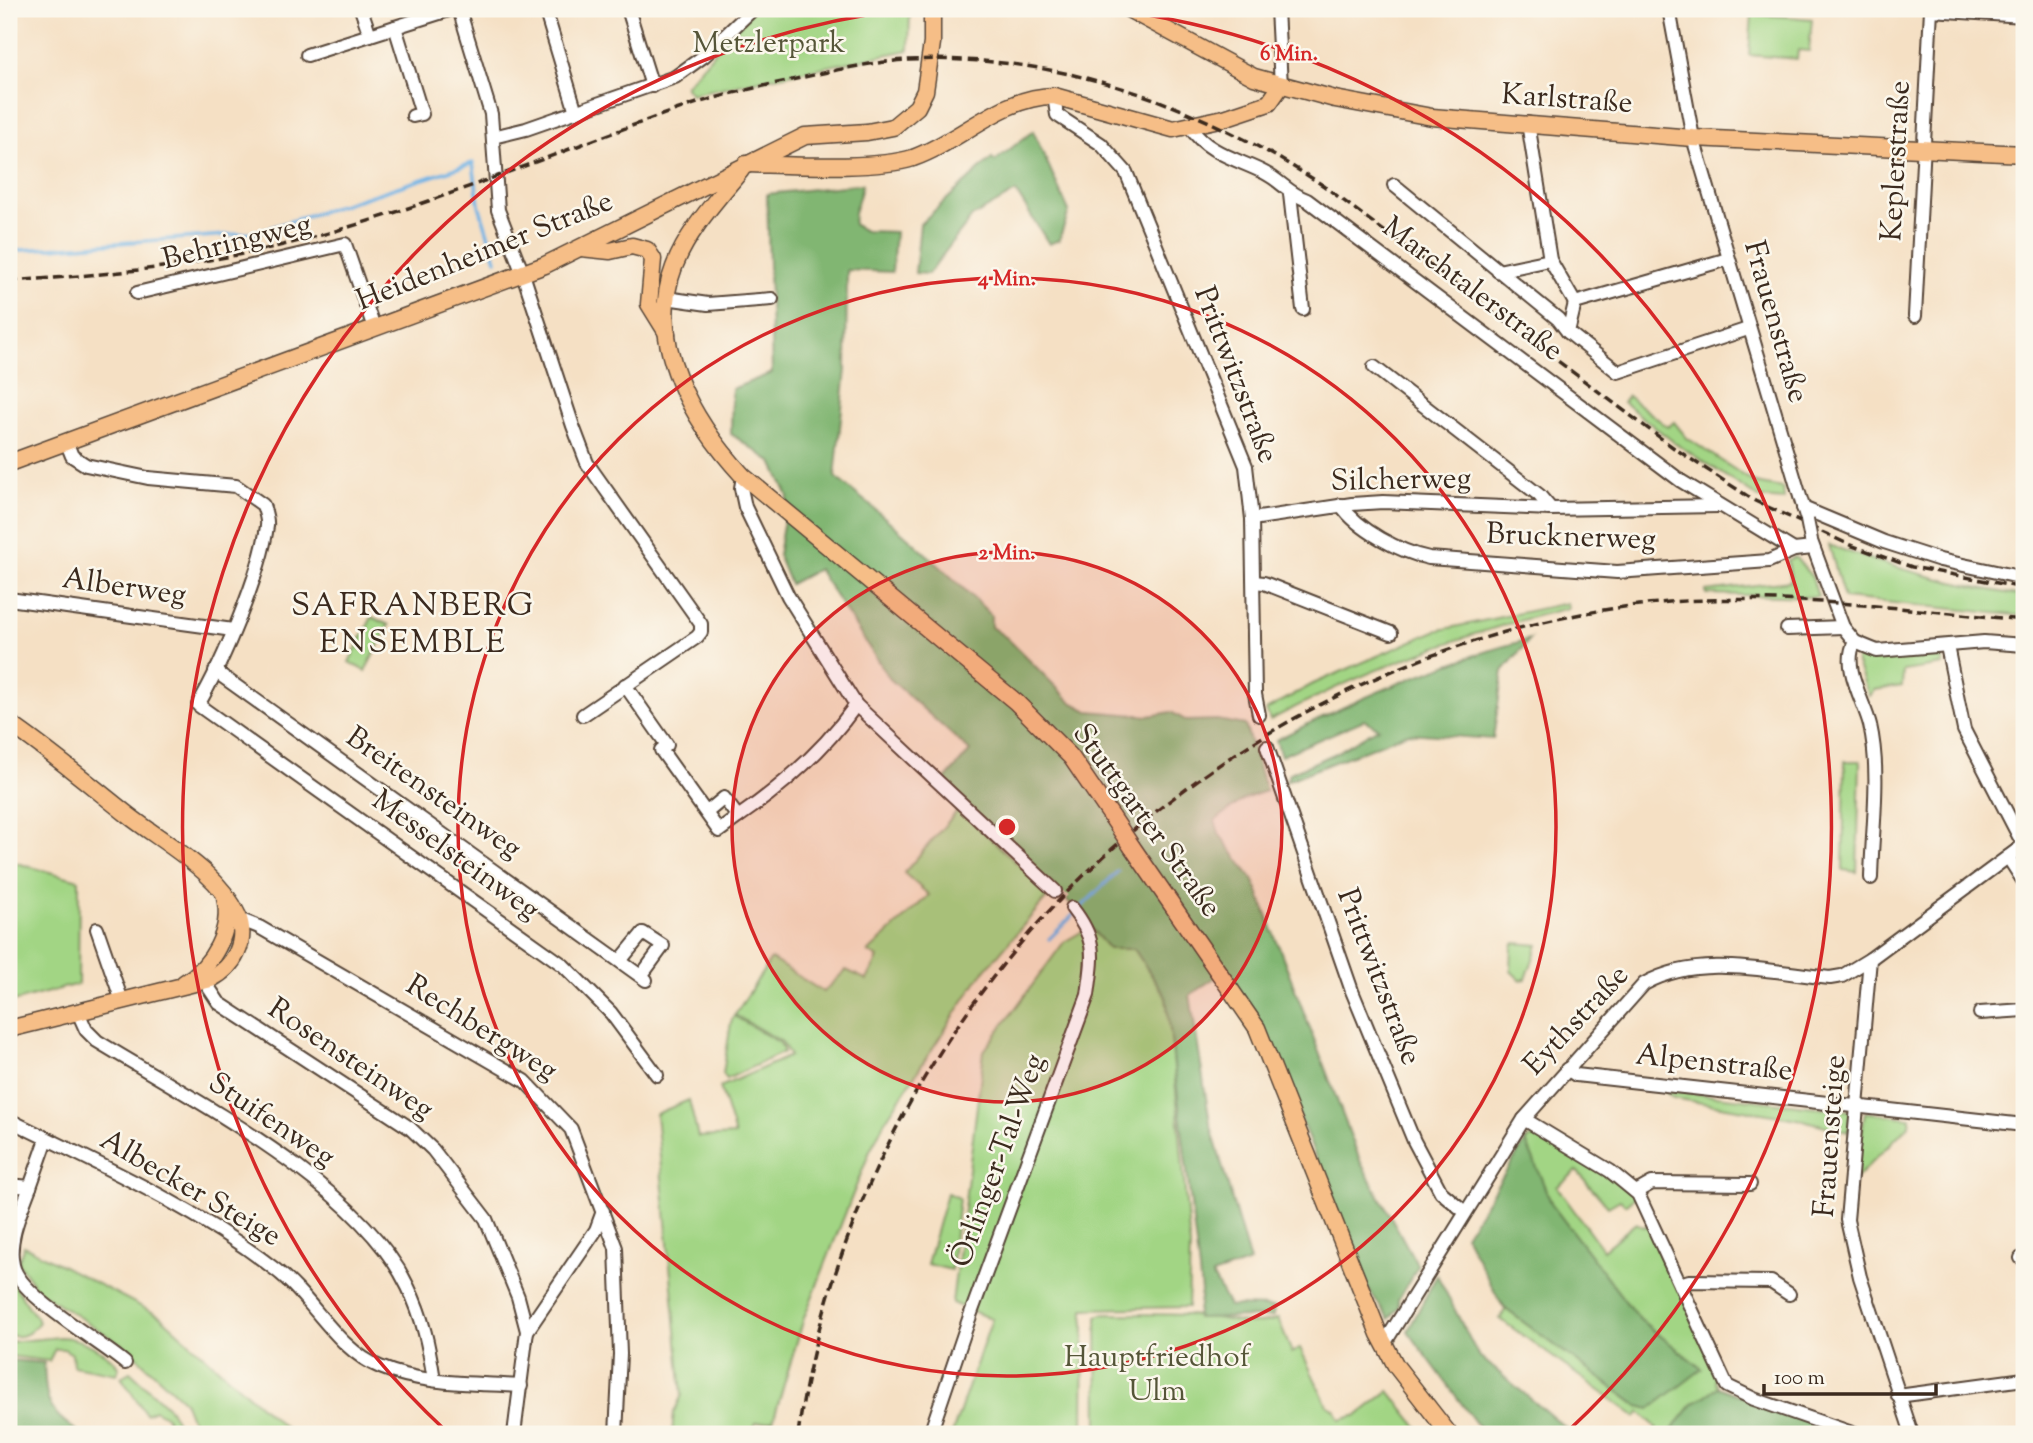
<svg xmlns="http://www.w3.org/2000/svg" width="2033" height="1443" font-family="'Sorts Mill Goudy',serif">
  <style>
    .green { fill: #a2d584; stroke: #6e8051; stroke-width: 2 }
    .forest { fill: #81b672; stroke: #5e7048; stroke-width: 2 }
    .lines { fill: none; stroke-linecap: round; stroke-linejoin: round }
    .stream { stroke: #6fb3e5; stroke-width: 3.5 }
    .minor-tunnel { stroke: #d0bca3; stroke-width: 12; stroke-dasharray: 12 6; stroke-linecap: butt }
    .minor-casing { stroke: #574537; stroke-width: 16 }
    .major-casing { stroke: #574537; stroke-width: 19 }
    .minor { stroke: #fff; stroke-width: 12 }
    .major { stroke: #f6be87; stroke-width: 16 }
    .rail { stroke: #3b2a1e; stroke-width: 3.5; stroke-dasharray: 10 5; stroke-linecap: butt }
    .minor-bridge-casing { stroke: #574537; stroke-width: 16; stroke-linecap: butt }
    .major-bridge-casing { stroke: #574537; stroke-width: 19; stroke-linecap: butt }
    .minor-bridge { stroke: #fff; stroke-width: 12 }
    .major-bridge { stroke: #f6be87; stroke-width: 16 }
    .ring { fill: none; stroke: #d62828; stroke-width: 3.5 }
    .labels { text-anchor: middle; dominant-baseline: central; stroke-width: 5; stroke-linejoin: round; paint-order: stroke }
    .park-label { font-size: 30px; fill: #555538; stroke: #fbf7ec }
    .street-label { font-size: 30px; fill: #3b2a1e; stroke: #fbf7ec }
    .neighbourhood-label { font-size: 32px; letter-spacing: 2px; fill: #3b2a1e; stroke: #fbf7ec }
    .centre { fill: #d62828; stroke: #fbf7ec; stroke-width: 3.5 }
    .ring-label { font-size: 21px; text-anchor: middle; font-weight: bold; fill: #d62828; stroke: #fbf7ec; stroke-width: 5; stroke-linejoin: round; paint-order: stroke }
  </style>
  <rect width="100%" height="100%" fill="#fbf7ec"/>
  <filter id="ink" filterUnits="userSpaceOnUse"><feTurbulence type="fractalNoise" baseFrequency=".0143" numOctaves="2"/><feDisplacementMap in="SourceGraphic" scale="14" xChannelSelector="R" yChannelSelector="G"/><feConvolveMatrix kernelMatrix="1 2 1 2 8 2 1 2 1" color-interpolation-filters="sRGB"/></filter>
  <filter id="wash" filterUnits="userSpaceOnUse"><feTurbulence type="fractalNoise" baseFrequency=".00686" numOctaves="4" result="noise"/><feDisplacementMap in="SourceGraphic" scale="28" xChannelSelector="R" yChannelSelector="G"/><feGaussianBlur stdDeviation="1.57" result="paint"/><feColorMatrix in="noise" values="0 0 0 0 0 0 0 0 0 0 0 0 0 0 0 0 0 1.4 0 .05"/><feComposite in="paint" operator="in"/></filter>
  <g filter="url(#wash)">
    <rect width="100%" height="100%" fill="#f5e0c4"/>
    <!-- green -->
    <g class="green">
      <polygon points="752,9 910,9 909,50 691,94 685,86"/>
      <polygon points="1752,14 1812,19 1809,51 1798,50 1797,59 1749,55"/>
      <polygon points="1628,396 1668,427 1674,422 1687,438 1755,483 1783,488 1784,500 1759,498 1675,443 1623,402"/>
      <path d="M1829,545C1895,569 1955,585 2024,596V616L1844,598Z"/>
      <polygon points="1795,557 1812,577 1818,597 1706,594 1706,591 1791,581 1788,560"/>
      <path d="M1567,603L1568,608C1464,633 1365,670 1270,720L1266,710L1313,684L1435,631Z"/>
      <polygon points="372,617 389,625 365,671 349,662"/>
      <polygon points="1856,650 1867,656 1940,652 1943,665 1903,671 1902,686 1874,690 1869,696 1856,661"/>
      <polygon points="1845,761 1860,761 1857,872 1843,870"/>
      <polygon points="959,809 1050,894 980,976 885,1121 870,1151 804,1318 773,1421 755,1423 755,1434 672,1434 674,1412 682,1395 656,1114 689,1100 698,1137 735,1135 720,1087 790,1056 782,1042 735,1015 771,959 823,992 846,970 867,980 878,958 868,952 929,895 904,873"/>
      <polygon points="9,861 79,880 78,984 9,1003"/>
      <polygon points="1114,913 1167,990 1190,1247 1188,1307 1084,1309 1083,1434 952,1434 992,1319 952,1303 984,1051 1064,942"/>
      <polygon points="1515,943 1538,945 1526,979 1520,980 1511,971 1512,946"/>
      <polygon points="734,1016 780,1043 784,1052 727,1079 723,1074 731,1022"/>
      <polygon points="1663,1090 1851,1111 1848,1132 1803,1120 1673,1098"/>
      <polygon points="1865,1112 1910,1118 1909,1125 1855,1179"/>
      <polygon points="1538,1128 1638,1194 1625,1205 1620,1200 1608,1207 1577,1171 1557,1187 1603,1250 1636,1223 1644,1227 1653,1222 1720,1376 1715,1379 1718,1387 1692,1405 1669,1434 1649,1434 1657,1428 1640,1412 1636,1417 1500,1319 1505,1310 1499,1300 1507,1310 1638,1406 1702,1369 1638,1318 1552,1205 1525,1141 1536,1135"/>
      <polygon points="947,1193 959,1198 951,1270 927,1264"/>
      <polygon points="24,1246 160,1316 292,1434 197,1434 184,1401 126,1347 38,1291 18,1263"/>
      <path d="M9,1277L39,1322C31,1333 23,1339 9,1335Z"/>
      <path d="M1102,1314C1135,1315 1169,1313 1202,1316C1233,1319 1246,1329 1278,1319L1292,1353L1300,1348L1327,1405L1335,1410L1340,1420L1358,1415L1389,1391L1423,1434H1098L1097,1316Z"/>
      <path d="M60,1337C77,1337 111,1352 119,1368L116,1374L73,1366L72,1354L64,1349H55L49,1361L9,1356V1342Z"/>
      <polygon points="130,1372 170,1409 183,1434 162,1434 168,1427 167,1417 155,1410 146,1414 121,1377"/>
    </g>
    <!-- forest -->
    <g class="forest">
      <polygon points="1033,131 1069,211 1059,240 1049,244 1016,192 972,217 928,274 915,273 920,224 992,158 995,161"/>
      <path d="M862,184C861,199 851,210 854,225L865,231L895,232L892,272L847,270L846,369L835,477C890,520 941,566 991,615V627L1007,638L1071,702L1088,711L1149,716L1171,712L1187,721L1217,720L1245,725L1266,791L1244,799L1215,821L1220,835L1254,881L1361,1163L1418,1266L1398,1300L1399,1307L1389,1319L1366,1286L1268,1036L1220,974L1190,995L1210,1123L1250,1262L1212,1275L1229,1306L1274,1307L1273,1317L1197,1318L1201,1292L1199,1271L1166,997L1134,949H1109L1055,887L942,783L970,751L889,678L818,569L790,584L778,555L788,496L772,462L731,434L732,389L772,373L767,194Z"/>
      <path d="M1530,639L1503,671L1493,739L1408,733L1286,781L1290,773L1334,754L1378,728L1364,720L1281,756L1276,740C1358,698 1441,662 1530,639Z"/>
      <polygon points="1526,1141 1552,1205 1638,1318 1702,1369 1650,1409 1638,1406 1507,1310 1498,1298 1465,1235"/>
      <polygon points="1437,1275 1478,1355 1573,1434 1484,1434 1408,1331"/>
      <path d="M9,1360L44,1363C46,1404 47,1410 81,1434L9,1433Z"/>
      <polygon points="1718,1387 1841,1434 1669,1434 1692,1405"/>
    </g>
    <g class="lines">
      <!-- stream -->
      <g class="stream">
        <polyline points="9,251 254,233 473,163 479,205 496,260"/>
        <polyline points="1049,939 1118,871"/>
      </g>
    </g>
  </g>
  <g filter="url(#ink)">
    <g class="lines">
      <!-- minor-tunnel -->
      <polyline class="minor-tunnel" points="1055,891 1072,908"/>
      <!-- minor casing -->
      <g class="minor-casing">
        <g id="minor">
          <polyline points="361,9 370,35"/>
          <polyline points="459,9 491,114 498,210 523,274 573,426 587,463 701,624 701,632 697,637 583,715"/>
          <polyline points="545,9 576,112"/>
          <polyline points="628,9 652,86"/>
          <polyline points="1277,9 1281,86"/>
          <polyline points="1669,9 1693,138 1807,520"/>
          <polyline points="1931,10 2024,16"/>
          <polyline points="395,27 422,114 413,116"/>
          <polyline points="307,55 452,9"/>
          <polyline points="1054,96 1057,115 1101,144 1126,172 1246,466 1252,519 1255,694 1259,715"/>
          <polyline points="1528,123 1550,260 1575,303"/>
          <path d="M1190,127C1208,154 1238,159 1265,173C1281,181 1289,194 1307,200L1681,481L1794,550"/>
          <polyline points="493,137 526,129 675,77 704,56 753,9"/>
          <polyline points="1394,185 1558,319 1568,332"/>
          <polyline points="1290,194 1303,309"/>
          <polyline points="1498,271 1550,260"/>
          <polyline points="137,293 345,244 374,328"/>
          <polyline points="666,298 708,304 772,299"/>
          <polyline points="1575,303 1568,332 1618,372 1748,329"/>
          <polyline points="1575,303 1728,259"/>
          <polyline points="1915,316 1931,9"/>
          <polyline points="1374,367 1539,495 1551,509"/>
          <path d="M66,441L72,456L86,465L148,478L236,486L263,505C265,512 268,519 267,526C261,573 222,664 198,705L563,965L611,1013L657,1075"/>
          <polyline points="743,476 741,488 745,507 788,596 856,705 1055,891"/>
          <path d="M1341,505C1358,530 1400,552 1429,558L1617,572L1769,561L1794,550L1813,548"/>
          <polyline points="1803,508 1884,542 1940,560 2024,578"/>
          <polyline points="1252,519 1352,504 1383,502 1551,509 1718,506"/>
          <polyline points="1811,541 1843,627 1855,642 1877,651 1984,642 2024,645"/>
          <polyline points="1254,582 1264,583 1391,633"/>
          <polyline points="9,599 233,630"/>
          <polyline points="1787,629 1843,627"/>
          <path d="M1855,642C1841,666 1864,701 1870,725C1881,773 1872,829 1871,878"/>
          <polyline points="1947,646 1964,730 2024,846"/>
          <polyline points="215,671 646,980"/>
          <polyline points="625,685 667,745 661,750 719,831 738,817 724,798 706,813"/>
          <polyline points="1267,747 1352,991 1414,1141 1441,1192 1465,1212"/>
          <path d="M738,817C783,786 824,750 856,705"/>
          <polyline points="2008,857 2024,882"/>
          <polyline points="234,917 259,927 525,1081 571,1129 616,1248 620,1354 616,1434"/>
          <polyline points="97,929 122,1001"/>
          <polyline points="1870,959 1847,1220 1860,1277 1912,1434"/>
          <polyline points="620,961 643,933 663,946 641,976"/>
          <polyline points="201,976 219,1003 410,1128 433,1150 486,1219 518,1297 527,1331 514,1434"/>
          <path d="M78,1012L86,1030L97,1041C193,1100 359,1184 408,1287C423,1317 429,1347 434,1380"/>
          <polyline points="1980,1013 2024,1010"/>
          <polyline points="1567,1069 1576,1075 2024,1125"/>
          <polyline points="1524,1119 1610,1171 1638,1194 1727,1386 1754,1399 1855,1434"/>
          <path d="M9,1120C100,1165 195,1207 276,1270C313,1298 337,1350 380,1367C423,1385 475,1383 521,1386"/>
          <polyline points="9,1185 30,1187 47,1139"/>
          <path d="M30,1187C22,1209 7,1240 13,1265C19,1296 100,1341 125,1363"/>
          <polyline points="1636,1192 1652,1183 1750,1184"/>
          <polyline points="2021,1258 2024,1257"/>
          <polyline points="1680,1284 1689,1281 1771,1282 1789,1294"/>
          <polyline points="527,1331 596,1230 603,1211"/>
          <path d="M1384,1344L1524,1119L1644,984C1699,953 1770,972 1830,978L1842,976L1870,959L2024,845"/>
          <polyline points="1898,1396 2024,1379"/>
          <path d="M930,1434L970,1316L1088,995C1093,956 1098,941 1072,908"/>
        </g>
      </g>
      <!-- major casing -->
      <g class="major-casing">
        <g id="major">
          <polyline points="1128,9 1254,77 1335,99 1432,117 1693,138 2024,154"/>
          <path d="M746,164C789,165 875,170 913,158C961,141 1002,96 1054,96L1173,129L1224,118L1269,103L1281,86"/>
          <path d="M741,170C717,200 688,230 674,267C645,343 694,423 743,476L1016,702L1071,757L1112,817"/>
          <polyline points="581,248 610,251 632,246 647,250 653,259 649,304 667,333"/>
          <polyline points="9,463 545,265 805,136 867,132 893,127 917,107 925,91 932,43 932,9"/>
          <path d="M9,723C50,751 89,784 128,815C165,844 218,871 238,916C248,942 234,967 211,979L9,1029"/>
          <polyline points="1132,847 1257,1028 1379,1334 1396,1366 1449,1434"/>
          <path d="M184,983C212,967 233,930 225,898"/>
        </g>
      </g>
      <!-- minor -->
      <use href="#minor" class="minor"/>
      <!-- major -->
      <use href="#major" class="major"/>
      <!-- rail -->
      <g class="rail">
        <path d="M9,281C105,275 201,266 295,242C424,209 548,155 673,111C710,98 748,89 787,81C827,72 868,62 909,60C1062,53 1198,104 1324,186L1674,448L1755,501L1850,545L1912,567L2024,588"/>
        <path d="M798,1434C858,1015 1192,676 1610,609C1748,587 1887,608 2024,620"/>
      </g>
      <!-- minor-bridge casing -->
      <g class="minor-bridge-casing">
        <polyline id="minor-bridge" points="1807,520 1811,540"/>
      </g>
      <!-- major-bridge casing -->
      <g class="major-bridge-casing">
        <polyline id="major-bridge" points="1112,817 1132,847"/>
      </g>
      <!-- minor-bridge -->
      <use href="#minor-bridge" class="minor-bridge"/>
      <!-- major-bridge -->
      <use href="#major-bridge" class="major-bridge"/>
    </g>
  </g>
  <!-- distance rings -->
  <circle cx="1007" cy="827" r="275" fill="#d62828" fill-opacity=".12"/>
  <g class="ring">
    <circle cx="1007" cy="827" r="275"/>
    <circle cx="1007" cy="827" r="549"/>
    <path d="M445 1430A824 824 0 0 1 907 9M1107 9A824 824 0 0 1 1569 1430"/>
  </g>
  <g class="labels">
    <!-- park labels -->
    <g class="park-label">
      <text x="769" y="44">Metzlerpark</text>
      <text x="1157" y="1358">Hauptfriedhof<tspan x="1157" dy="34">Ulm</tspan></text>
    </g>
    <!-- street labels -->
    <g class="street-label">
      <text transform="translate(1567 100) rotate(4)">Karlstraße</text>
      <text transform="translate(1897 161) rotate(-87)">Keplerstraße</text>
      <text transform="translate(237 243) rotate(-14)">Behringweg</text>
      <text transform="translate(485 252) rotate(-22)">Heidenheimer Straße</text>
      <text transform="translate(1472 290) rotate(37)">Marchtalerstraße</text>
      <text transform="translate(1775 322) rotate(74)">Frauenstraße</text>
      <text transform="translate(1235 375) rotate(69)">Prittwitzstraße</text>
      <text transform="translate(1401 481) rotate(-1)">Silcherweg</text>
      <text transform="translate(1571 538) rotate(2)">Brucknerweg</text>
      <text transform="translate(124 588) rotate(8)">Alberweg</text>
      <text transform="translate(433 794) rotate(35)">Breitensteinweg</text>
      <text transform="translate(1146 821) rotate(54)">Stuttgarter Straße</text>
      <text transform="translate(455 856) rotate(36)">Messelsteinweg</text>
      <text transform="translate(1378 977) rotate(69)">Prittwitzstraße</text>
      <text transform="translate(1577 1021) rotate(-47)">Eythstraße</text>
      <text transform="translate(481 1029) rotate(32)">Rechbergweg</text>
      <text transform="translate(350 1060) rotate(34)">Rosensteinweg</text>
      <text transform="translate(1714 1064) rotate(6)">Alpenstraße</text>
      <text transform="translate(271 1121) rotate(34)">Stuifenweg</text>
      <text transform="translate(1831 1136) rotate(-86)">Frauensteige</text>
      <text transform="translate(999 1161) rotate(-70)">Örlinger-Tal-Weg</text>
      <text transform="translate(190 1189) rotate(30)">Albecker Steige</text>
    </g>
    <!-- neighbourhood labels -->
    <g class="neighbourhood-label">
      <text x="413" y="607">SAFRANBERG<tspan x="413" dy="37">ENSEMBLE</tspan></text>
    </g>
  </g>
  <circle cx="1007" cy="827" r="10" class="centre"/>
  <g class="ring-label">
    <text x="1289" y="60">6 Min.</text>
    <text x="1007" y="285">4 Min.</text>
    <text x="1007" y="559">2 Min.</text>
  </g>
  <!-- margin -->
  <rect width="2033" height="1443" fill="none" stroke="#fbf7ec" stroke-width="35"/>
  <!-- scale -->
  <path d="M1764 1384v10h172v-10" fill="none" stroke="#3b2a1e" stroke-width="3.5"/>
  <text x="1774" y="1384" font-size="21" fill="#3b2a1e" stroke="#fbf7ec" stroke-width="5" paint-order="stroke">100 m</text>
</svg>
